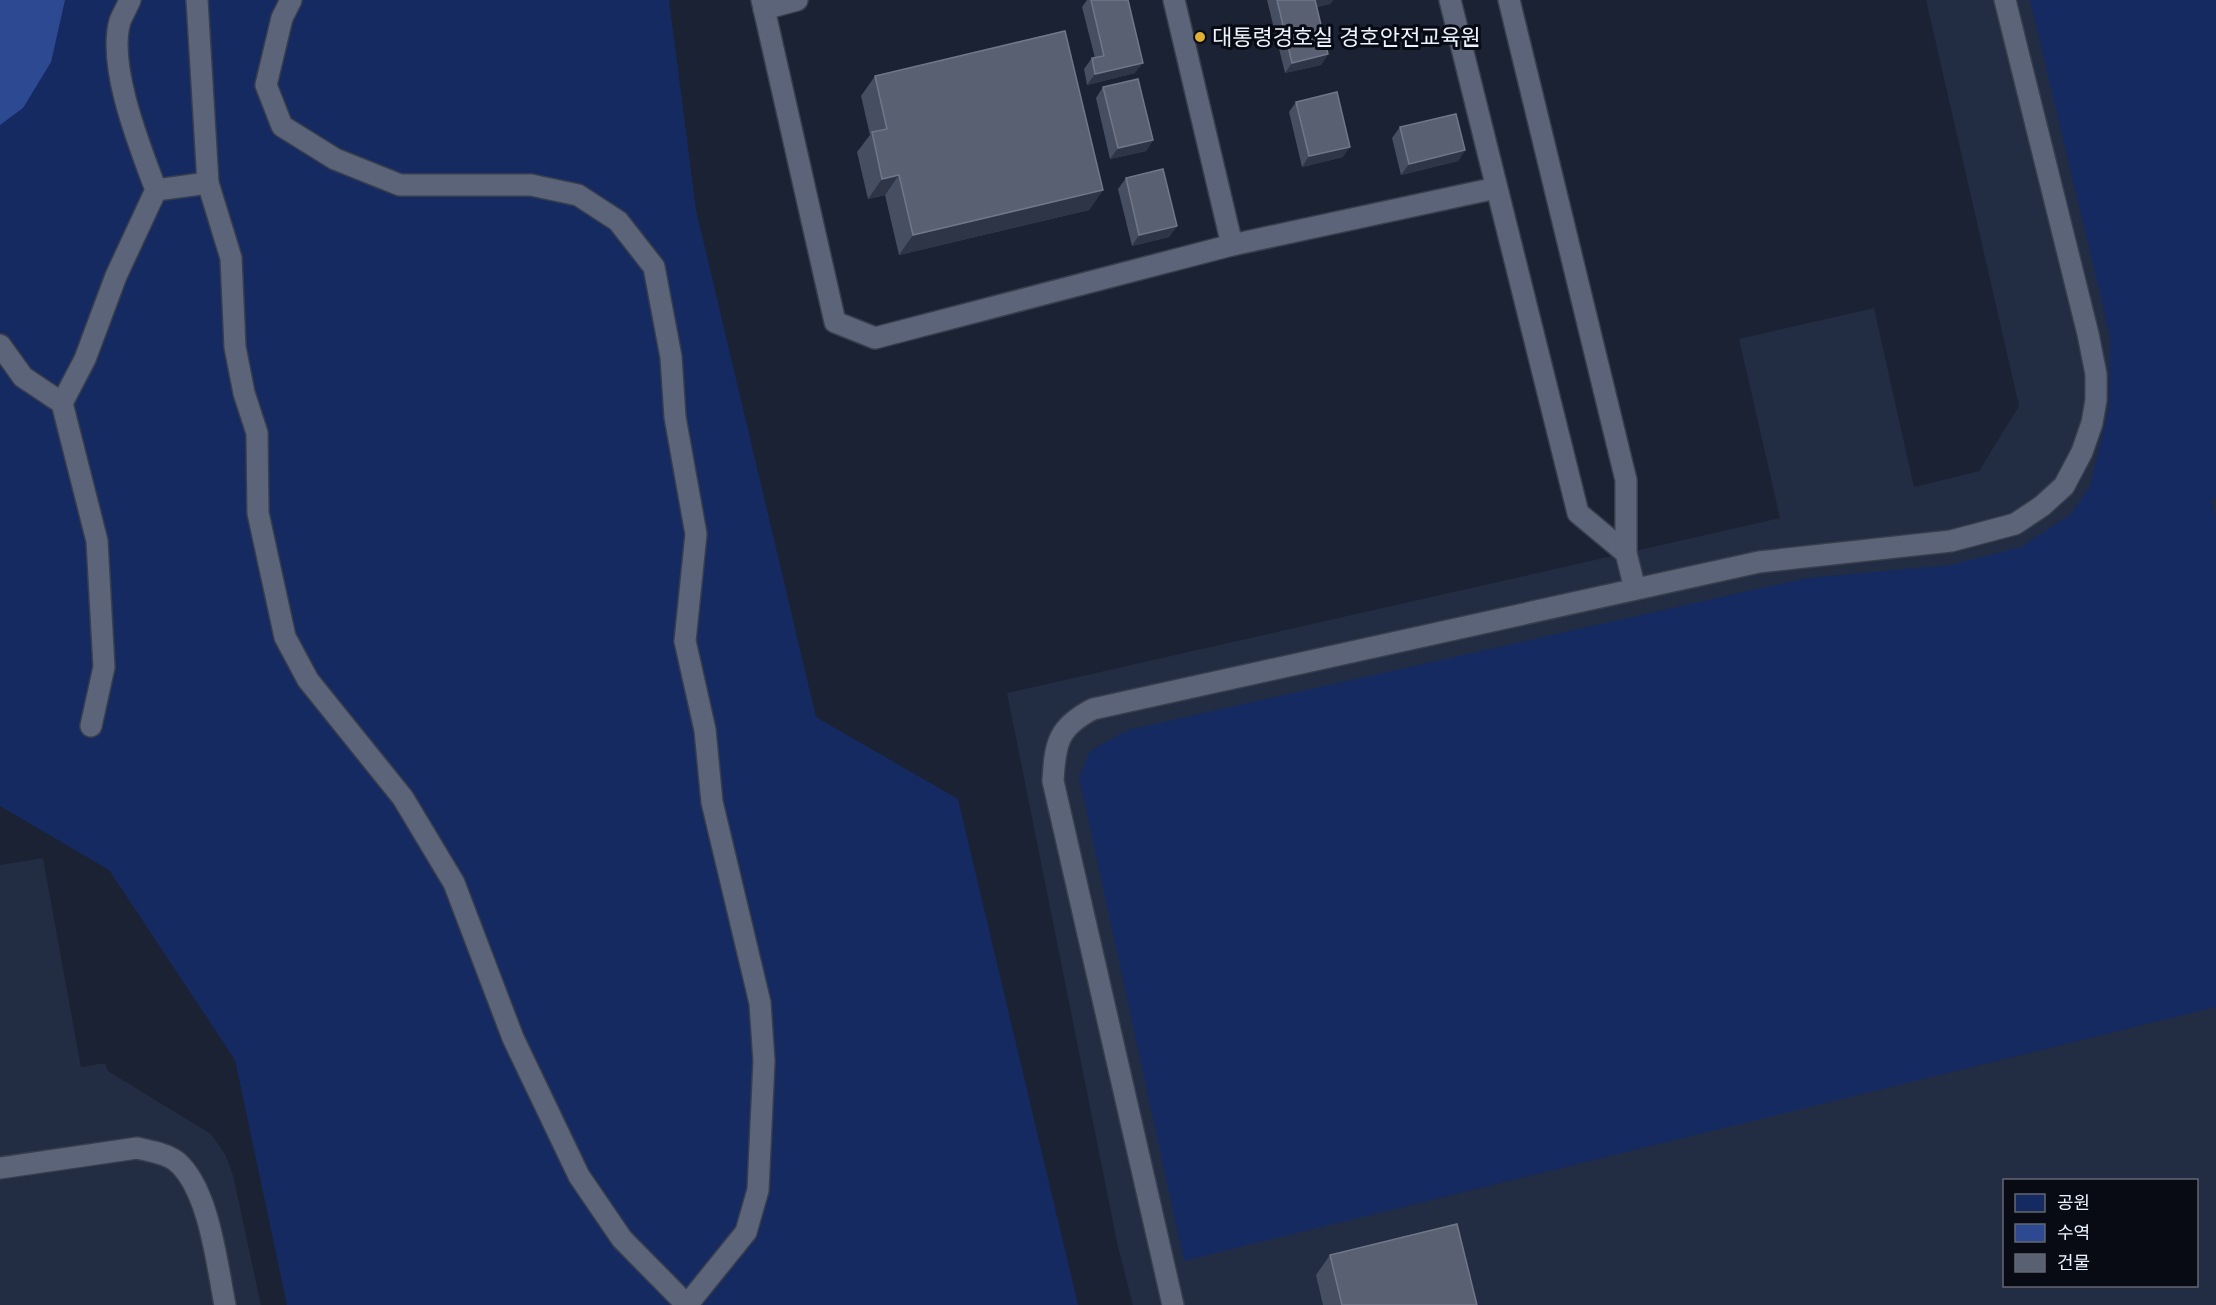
<svg xmlns="http://www.w3.org/2000/svg" width="2216" height="1305" font-family="Mulish,'Noto Sans KR',sans-serif">
  <style>
    .built { fill: #222c43; fill-rule: evenodd }
    .green { fill: #162a62 }
    .water { fill: #2d4991 }
    .lines { fill: none; stroke-linecap: round; stroke-linejoin: round }
    .lane-casing { stroke: #383e4c; stroke-width: 24 }
    .lane { stroke: #5b6479; stroke-width: 21 }
    .wall { fill: #464e61 }
    .shaded-wall { fill: #2d3547 }
    .building { fill: #586072; stroke: #6f7788; stroke-width: 1.5 }
    .poi-dot { fill: #e1af34; stroke: #080b13; stroke-width: 2 }
    .labels { text-anchor: middle; dominant-baseline: central; stroke-width: 6; stroke-linejoin: round; paint-order: stroke }
    .poi-label { font-size: 22px; fill: #edf2ff; stroke: #080b13; text-anchor: start }
  </style>
  <rect width="100%" height="100%" fill="#1a2233"/>
  <!-- built -->
  <g class="built">
    <path d="M1926,0H2216V1305H1133L1118,1247L1007,693L1780,518L1739,339L1874,308L1914,487L1979,471L2019,406ZM2004,1180H2196V1286H2004Z"/>
    <polygon points="43,858 81,1067 105,1063 108,1071 211,1134 216,1141 226,1156 233,1175 261,1305 0,1305 0,865"/>
  </g>
  <!-- green -->
  <g class="green">
    <polygon points="0,0 669,0 696,210 816,717 958,799 1078,1305 287,1305 235,1060 109,870 0,806"/>
    <polygon points="2030,0 2216,0 2216,498 2211,500 2216,518 2216,1007 1184,1261 1079,777 1090,751 1128,730 1807,578 1951,565 2021,547 2071,514 2090,486 2109,408 2110,336"/>
  </g>
  <!-- water -->
  <polygon class="water" points="0,0 65,0 51,62 23,108 0,125"/>
  <g class="lines">
    <!-- lane casing -->
    <g class="lane-casing">
      <g id="lane">
        <polyline points="197,0 208,183 231,258 235,347 244,393 257,433 258,513 285,637 308,680 403,798 454,883 513,1038 579,1176 622,1239 687,1305"/>
        <polyline points="291,0 282,18 266,85 282,126 335,159 400,185 531,185 578,195 618,221 654,267 671,357 675,417 696,534 685,641 705,730 712,802 760,1003 764,1061 758,1190 746,1232 687,1305"/>
        <polyline points="762,0 835,322 875,338 1232,245 1496,188"/>
        <polyline points="1174,0 1232,245"/>
        <polyline points="1450,0 1578,513 1626,553"/>
        <polyline points="1509,0 1626,480 1626,553 1635,589"/>
        <polyline points="764,9 797,0"/>
        <polyline points="156,190 208,183"/>
        <polyline points="0,345 23,377 62,403 97,541 104,667 91,726"/>
        <path d="M62,403L85,359L116,276L156,190C140,147 107,66 120,21C123,14 127,7 130,0"/>
        <path d="M0,1168L137,1148C149,1151 165,1153 176,1161C209,1188 217,1265 225,1305"/>
        <path d="M1173,1305L1053,781C1055,743 1058,727 1093,709L1759,562L1951,541L2015,524L2042,506L2064,486L2082,452L2092,423L2096,400V374L2088,334L2005,0"/>
      </g>
    </g>
    <!-- lane -->
    <use href="#lane" class="lane"/>
  </g>
  <!-- wall -->
  <g class="wall">
    <polygon points="1087,0 1128,0 1135,73 1087,85 1084,69 1092,58 1095,58 1082,7"/>
    <polygon points="1267,0 1333,0 1330,4 1317,7 1328,54 1321,65 1285,73"/>
    <polygon points="875,76 1103,190 1089,210 899,255 885,195 868,199 857,152 870,135 861,96"/>
    <polygon points="1103,87 1153,140 1146,151 1110,159 1096,98"/>
    <polygon points="1296,102 1343,157 1302,167 1289,112"/>
    <polygon points="1400,127 1465,150 1458,161 1401,175 1392,138"/>
    <polygon points="1126,178 1177,226 1169,237 1132,246 1118,189"/>
    <polygon points="1330,1255 1477,1305 1323,1305 1316,1275"/>
  </g>
  <!-- shaded-wall -->
  <g class="shaded-wall">
    <polygon points="1314,0 1333,0 1330,4 1307,9"/>
    <polygon points="1328,54 1321,65 1285,73 1292,63"/>
    <polygon points="1143,63 1135,73 1087,85 1095,74"/>
    <polygon points="1153,140 1146,151 1110,159 1118,148"/>
    <polygon points="1350,147 1343,157 1302,167 1309,156"/>
    <polygon points="1465,150 1458,161 1401,175 1409,164"/>
    <polygon points="899,175 885,195 868,199 882,179"/>
    <polygon points="1103,190 1089,210 899,255 913,235"/>
    <polygon points="1177,226 1169,237 1132,246 1139,235"/>
  </g>
  <!-- building -->
  <g class="building">
    <polygon points="1091,0 1128,0 1143,63 1095,74 1092,58 1104,56"/>
    <polygon points="1277,0 1315,0 1328,54 1292,63"/>
    <polygon points="1065,31 1103,190 913,235 899,175 882,179 872,132 887,129 875,76"/>
    <polygon points="1138,79 1153,140 1118,148 1103,87"/>
    <polygon points="1337,92 1350,147 1309,156 1296,102"/>
    <polygon points="1456,114 1465,150 1409,164 1400,127"/>
    <polygon points="1163,169 1177,226 1139,235 1126,178"/>
    <polygon points="1457,1224 1477,1305 1342,1305 1330,1255"/>
  </g>
  <!-- markers -->
  <circle class="poi-dot" cx="1200" cy="37" r="6"/>
  <g class="labels">
    <!-- poi labels -->
    <g class="poi-label">
      <text x="1212" y="37">대통령경호실 경호안전교육원</text>
    </g>
  </g>
  <!-- legend -->
  <rect x="2003" y="1179" width="195" height="108" fill="#080b13" stroke="#646771" stroke-width="1.5"/>
  <rect x="2015" y="1194" width="30" height="18" fill="#162a62" stroke="#646771" stroke-width="1.5"/>
  <text x="2057" y="1209" font-size="18" fill="#edf2ff">공원</text>
  <rect x="2015" y="1224" width="30" height="18" fill="#2d4991" stroke="#646771" stroke-width="1.5"/>
  <text x="2057" y="1239" font-size="18" fill="#edf2ff">수역</text>
  <rect x="2015" y="1254" width="30" height="18" fill="#586072" stroke="#646771" stroke-width="1.5"/>
  <text x="2057" y="1269" font-size="18" fill="#edf2ff">건물</text>
</svg>
